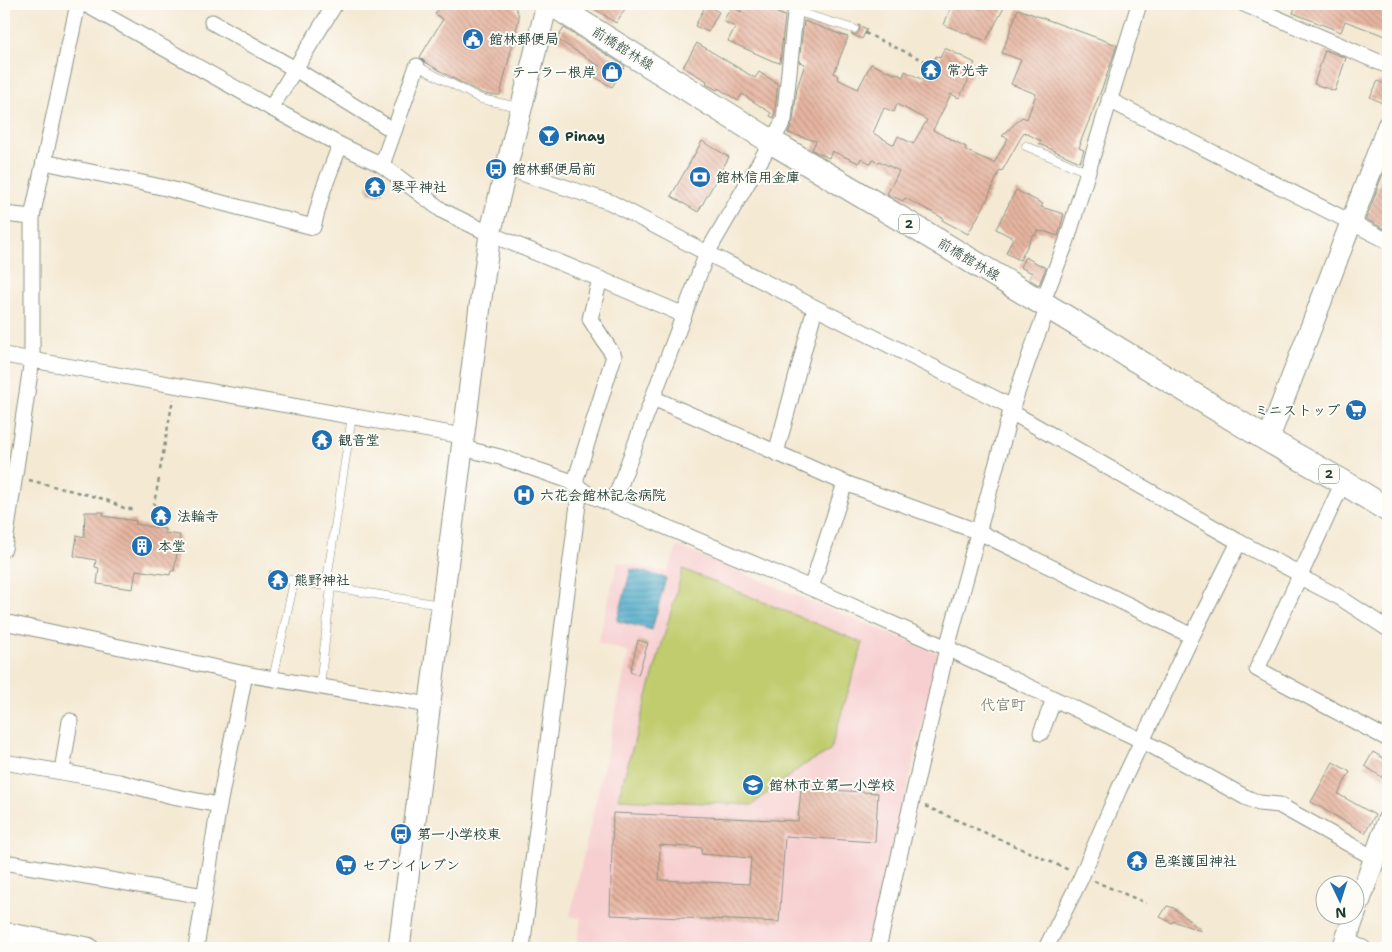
<svg xmlns="http://www.w3.org/2000/svg" width="1392" height="952" font-family="'Shantell Sans','Klee One',sans-serif">
  <style>
    .built { fill: #f7cfd0 }
    .park { fill: #c0cc6d; stroke: #708450 }
    .water { fill: url(#water-rules); stroke: #34727e }
    .building { fill: url(#building-back-hatch); fill-rule: evenodd }
    .lines { fill: none; stroke-linecap: round; stroke-linejoin: round }
    .lane-casing { stroke: #8a9384; stroke-width: 9 }
    .street-casing { stroke: #8a9384; stroke-width: 17 }
    .secondary-casing { stroke: #8a9384; stroke-width: 23 }
    .primary-casing { stroke: #8a9384; stroke-width: 26 }
    .path { stroke: #8a9384; stroke-width: 2.5; stroke-dasharray: 4 4; stroke-linecap: butt }
    .lane { stroke: #fff; stroke-width: 8 }
    .street { stroke: #fff; stroke-width: 15 }
    .secondary { stroke: #fff; stroke-width: 21 }
    .primary { stroke: #fff; stroke-width: 24 }
    .labels { text-anchor: middle; dominant-baseline: central; stroke-width: 4; stroke-linejoin: round; paint-order: stroke }
    .shield { fill: #fdfcf7; stroke: #62766e; stroke-width: 1 }
    .shield-label { font-size: 12px; font-weight: bold; fill: #1f3d34 }
    .poi-label { font-size: 14px; font-weight: bold; fill: #1f3d34; stroke: #fdfcf7; text-anchor: start }
    .street-label { font-size: 14px; fill: #1f3d34; stroke: #fdfcf7 }
    .neighbourhood-label { font-size: 15px; fill: #65675a; stroke: #fdfcf7 }
  </style>
  <defs>
    <pattern id="water-rules" width="6" height="5" patternUnits="userSpaceOnUse" patternTransform="scale(1.25)"><rect width="6" height="5" fill="#49a7c7"/><path d="M0 2.5h6" fill="none" stroke="#3c89a2"/></pattern>
    <pattern id="building-back-hatch" width="6" height="6" patternUnits="userSpaceOnUse" patternTransform="scale(1.25)"><rect width="6" height="6" fill="#e7b5a1"/><path d="M-1 5l2 2M0 0l6 6M5-1l2 2" fill="none" stroke="#bb9484"/></pattern>
  </defs>
  <rect width="100%" height="100%" fill="#fdfcf7"/>
  <filter id="ink" filterUnits="userSpaceOnUse"><feTurbulence type="fractalNoise" baseFrequency=".02" numOctaves="2"/><feDisplacementMap in="SourceGraphic" scale="10" xChannelSelector="R" yChannelSelector="G"/><feConvolveMatrix kernelMatrix="1 2 1 2 8 2 1 2 1" color-interpolation-filters="sRGB"/></filter>
  <filter id="wash" filterUnits="userSpaceOnUse"><feTurbulence type="fractalNoise" baseFrequency=".0096" numOctaves="4" result="noise"/><feDisplacementMap in="SourceGraphic" scale="20" xChannelSelector="R" yChannelSelector="G"/><feGaussianBlur stdDeviation="1.12" result="paint"/><feColorMatrix in="noise" values="0 0 0 0 0 0 0 0 0 0 0 0 0 0 0 0 0 1.4 0 .05"/><feComposite in="paint" operator="in"/></filter>
  <g filter="url(#wash)">
    <rect width="100%" height="100%" fill="#f4e9d3"/>
    <!-- built -->
    <polygon class="built" points="678,546 939,654 869,948 576,948 581,919 570,916 629,652 598,643 618,562 667,572"/>
    <!-- park -->
    <polygon class="park" points="683,569 863,643 830,751 802,766 752,805 618,799"/>
    <!-- water -->
    <polygon class="water" points="631,569 666,578 652,630 617,621"/>
    <g id="blocks">
      <!-- building -->
      <g class="building">
        <polygon points="442,4 510,4 515,7 518,13 519,18 500,95 490,95 482,93 458,81 425,62 420,57 443,19 435,14"/>
        <polygon points="587,4 616,4 625,9 616,23"/>
        <polygon points="743,4 764,4 763,7 785,16 780,63 773,61 728,41 735,27 723,21 732,6 741,12"/>
        <polygon points="952,4 966,4 982,9 984,4 1006,4 986,41 944,25"/>
        <polygon points="1296,4 1388,4 1388,37 1345,21 1341,32 1293,13"/>
        <polygon points="706,5 719,12 708,32 695,26"/>
        <path d="M1018,9L1117,45L1103,86L1080,143H1081L1079,148L1084,150L1080,162L1039,144L1041,141L1024,132L1002,171L1000,170L985,204L968,234L942,220L943,218L905,198L903,201L887,194L899,171L879,161L878,163L873,160L871,164L861,158L859,163L832,151L829,158L812,150L816,141L788,133L793,121L797,88L805,64L799,62L804,21L848,37L834,73L838,76L837,79L858,89L871,64L894,74L895,73L903,77L905,71L923,80L936,56L940,58L945,48L975,63L971,70L973,72L959,98L951,94L933,130L966,147L965,150L994,163L1008,138L1002,136L1022,117L1027,119L1036,94L1011,84L1021,60L1002,53ZM897,104L927,120L913,144L898,136L894,145L873,133L884,108L894,112Z"/>
        <polygon points="858,25 867,29 862,39 851,34 855,35 858,33 860,28"/>
        <polygon points="564,28 625,66 612,87 595,77 601,67 557,39"/>
        <polygon points="697,43 755,78 759,72 778,84 774,118 770,116 771,113 742,94 738,101 718,88 717,90 706,84 707,81 683,67"/>
        <polygon points="1325,50 1346,58 1335,91 1314,84"/>
        <polygon points="1378,81 1388,86 1388,95 1384,104 1370,97"/>
        <polygon points="702,141 729,157 698,212 671,196"/>
        <polygon points="1388,160 1388,231 1366,219"/>
        <polygon points="372,178 383,182 379,196 368,192 369,189 367,188"/>
        <polygon points="1016,190 1043,204 1041,207 1064,214 1058,236 1046,232 1037,231 1035,236 1033,235 1020,260 1006,253 1013,238 996,229"/>
        <polygon points="1025,257 1046,268 1039,285 1029,279 1032,273 1020,267"/>
        <polygon points="85,512 104,512 103,516 136,521 135,524 165,529 164,533 180,535 174,571 171,571 170,575 136,570 133,589 97,584 99,568 95,567 96,560 74,556 77,535 84,537"/>
        <polygon points="270,571 283,573 281,585 268,583"/>
        <polygon points="638,640 648,643 638,675 630,672"/>
        <polygon points="1373,752 1388,761 1388,769 1383,778 1365,766"/>
        <polygon points="1333,762 1350,772 1338,794 1375,815 1365,833 1311,802"/>
        <path d="M801,788L878,793L875,842L785,836L779,922L610,915L613,813L798,821ZM660,845L702,848L701,854L751,858L749,884L659,880Z"/>
        <polygon points="1167,906 1174,908 1201,930 1201,931 1173,921 1172,923 1160,917"/>
      </g>
    </g>
  </g>
  <g filter="url(#ink)">
    <use href="#blocks" fill-opacity="0" stroke="#8a9384" stroke-width="1"/>
    <g class="lines">
      <!-- lane casing -->
      <g class="lane-casing">
        <g id="lane">
          <polyline points="795,11 854,29"/>
          <polyline points="417,66 481,99 519,107"/>
          <polyline points="1026,146 1087,172"/>
          <polyline points="290,580 440,605"/>
          <polyline points="326,586 352,416"/>
          <polyline points="273,679 294,581"/>
          <polyline points="320,687 331,587"/>
        </g>
      </g>
      <!-- street casing -->
      <g class="street-casing">
        <g id="street">
          <polyline points="85,4 271,108 340,145 382,165 443,211 490,234 600,279 684,315"/>
          <polyline points="1244,4 1388,66"/>
          <polyline points="212,22 295,69 394,131"/>
          <polyline points="1109,100 1388,241"/>
          <polyline points="271,108 335,4"/>
          <polyline points="44,162 166,188 313,227 323,190 340,145"/>
          <polyline points="382,165 417,66"/>
          <polyline points="506,168 610,202 701,250 1012,407"/>
          <polyline points="4,214 32,217"/>
          <polyline points="1042,303 1066,243 1139,4"/>
          <polyline points="4,355 463,436"/>
          <polyline points="653,398 845,483 979,532 1192,636"/>
          <polyline points="1011,412 1239,542 1300,574 1304,579 1339,597 1388,629"/>
          <polyline points="462,448 500,457 567,480 590,495 811,588 947,648 1143,741 1245,797 1259,803 1279,805 1374,858"/>
          <polyline points="776,453 815,308"/>
          <polyline points="1343,482 1257,669 1388,739"/>
          <polyline points="574,485 614,356 590,319 600,279"/>
          <polyline points="613,504 707,253 784,120 796,4"/>
          <polyline points="4,549 32,359 32,217 78,4"/>
          <polyline points="811,588 845,483"/>
          <polyline points="4,622 245,674 429,705"/>
          <polyline points="1041,733 1054,699"/>
          <polyline points="4,762 119,782 172,796 219,805"/>
          <polyline points="62,771 70,721"/>
          <polyline points="4,862 204,896"/>
          <polyline points="1346,941 1363,948"/>
          <polyline points="196,948 219,805 245,674"/>
          <polyline points="522,948 580,488"/>
          <polyline points="878,948 947,648 1012,407 1032,349 1048,307"/>
          <polyline points="1046,948 1080,880 1119,789 1192,636 1239,542"/>
        </g>
      </g>
      <!-- secondary casing -->
      <g class="secondary-casing">
        <g id="secondary">
          <polyline points="1268,440 1388,126"/>
          <polyline points="4,933 88,948"/>
          <polyline points="399,948 480,306 490,234 547,4"/>
          <polyline points="1343,948 1388,820"/>
        </g>
      </g>
      <!-- primary casing -->
      <g class="primary-casing">
        <polyline id="primary" points="552,4 772,142 1042,303 1268,440 1343,482 1388,510"/>
      </g>
      <!-- path -->
      <g class="path">
        <polyline points="865,33 929,63"/>
        <polyline points="160,470 173,399"/>
        <polyline points="159,479 154,503 160,516 160,523"/>
        <polyline points="29,480 104,499 126,509 135,509"/>
        <polyline points="925,806 1069,870"/>
        <polyline points="1094,881 1146,903"/>
      </g>
      <!-- lane -->
      <use href="#lane" class="lane"/>
      <!-- street -->
      <use href="#street" class="street"/>
      <!-- secondary -->
      <use href="#secondary" class="secondary"/>
      <!-- primary -->
      <use href="#primary" class="primary"/>
    </g>
  </g>
  <!-- icons -->
  <defs>
    <g id="civic-disc" transform="scale(1.125)"><circle r="9.5" fill="#1f6fb2" stroke="#fdfcf7"/><path d="M-.6-6.5H3V-4.5H.6V-3L4-1V1h2V6H-6V1h2V-1L-.6-3ZM-1.2 2.5V6h2.4V2.5Z" fill="#fff"/></g>
    <g id="temple-disc" transform="scale(1.125)"><circle r="9.5" fill="#1f6fb2" stroke="#fdfcf7"/><path d="M0-6L5-2H3V0L6.5 2.5H4V6H1.5V3h-3V6H-4V2.5H-6.5L-3 0V-2H-5Z" fill="#fff"/></g>
    <g id="shop-disc" transform="scale(1.125)"><circle r="9.5" fill="#1f6fb2" stroke="#fdfcf7"/><path d="M-5-2.5h2.3a2.7 3.5 0 0 1 5.4 0H5L5.5 6h-11ZM-1.5-2.5h3a1.5 2.3 0 0 0-3 0Z" fill="#fff"/></g>
    <g id="bar-disc" transform="scale(1.125)"><circle r="9.5" fill="#1f6fb2" stroke="#fdfcf7"/><path d="M-6-5H6L.8 .8V4.5H3.5V6h-7V4.5H-.8V.8Z" fill="#fff"/></g>
    <g id="bus-disc" transform="scale(1.125)"><circle r="9.5" fill="#1f6fb2" stroke="#fdfcf7"/><path d="M-5-6H5V4H4V6H2V4H-2V6H-4V4H-5ZM-3.5-4V0h7V-4ZM-3.5 1.2v1.5H-2V1.2ZM2 1.2v1.5H3.5V1.2Z" fill="#fff"/></g>
    <g id="bank-disc" transform="scale(1.125)"><circle r="9.5" fill="#1f6fb2" stroke="#fdfcf7"/><path d="M-6-4H6V4H-6ZM0-2.3a2.3 2.3 0 1 0 0 4.6a2.3 2.3 0 1 0 0-4.6Z" fill="#fff"/></g>
    <g id="supermarket-disc" transform="scale(1.125)"><circle r="9.5" fill="#1f6fb2" stroke="#fdfcf7"/><path d="M-6-5.5h2.5l.6 2H6L4.5 2H-2.5L-4.4-4H-6ZM-1.5 3.2a1.3 1.3 0 1 0 .1 0ZM3 3.2a1.3 1.3 0 1 0 .1 0Z" fill="#fff"/></g>
    <g id="hospital-disc" transform="scale(1.125)"><circle r="9.5" fill="#1f6fb2" stroke="#fdfcf7"/><path d="M-5-5h3v3.5h4V-5h3V5h-3V1.5h-4V5h-3Z" fill="#fff"/></g>
    <g id="building-disc" transform="scale(1.125)"><circle r="9.5" fill="#1f6fb2" stroke="#fdfcf7"/><path d="M-4-6H4V6H1V3H-1V6H-4ZM-2.5-4.3h1.7v1.8h-1.7ZM.8-4.3h1.7v1.8H.8ZM-2.5-1h1.7V.8h-1.7ZM.8-1h1.7V.8H.8Z" fill="#fff"/></g>
    <g id="school-disc" transform="scale(1.125)"><circle r="9.5" fill="#1f6fb2" stroke="#fdfcf7"/><path d="M0-5L7-2L0 1L-7-2ZM-4 1L0 2.5L4 1V4Q0 6-4 4Z" fill="#fff"/></g>
  </defs>
  <g fill-rule="evenodd">
    <use href="#civic-disc" x="473" y="39"/>
    <use href="#temple-disc" x="931" y="70"/>
    <use href="#shop-disc" x="612" y="72"/>
    <use href="#bar-disc" x="549" y="136"/>
    <use href="#bus-disc" x="496" y="169"/>
    <use href="#bank-disc" x="700" y="177"/>
    <use href="#temple-disc" x="375" y="187"/>
    <use href="#supermarket-disc" x="1356" y="410"/>
    <use href="#temple-disc" x="322" y="440"/>
    <use href="#hospital-disc" x="524" y="495"/>
    <use href="#temple-disc" x="161" y="516"/>
    <use href="#building-disc" x="142" y="546"/>
    <use href="#temple-disc" x="278" y="580"/>
    <use href="#school-disc" x="753" y="785"/>
    <use href="#bus-disc" x="401" y="834"/>
    <use href="#temple-disc" x="1137" y="861"/>
    <use href="#supermarket-disc" x="346" y="865"/>
  </g>
  <g class="labels">
    <!-- shield labels -->
    <g class="shield">
      <rect x="899" y="214.5" width="20" height="19" rx="4"/>
      <rect x="1319" y="464.5" width="20" height="19" rx="4"/>
    </g>
    <g class="shield-label">
      <text x="909" y="224">2</text>
      <text x="1329" y="474">2</text>
    </g>
    <!-- poi labels -->
    <g class="poi-label">
      <text x="489" y="39">館林郵便局</text>
      <text x="947" y="70">常光寺</text>
      <text x="596" y="72" text-anchor="end">テーラー根岸</text>
      <text x="565" y="136">Pinay</text>
      <text x="512" y="169">館林郵便局前</text>
      <text x="716" y="177">館林信用金庫</text>
      <text x="391" y="187">琴平神社</text>
      <text x="1340" y="410" text-anchor="end">ミニストップ</text>
      <text x="338" y="440">観音堂</text>
      <text x="540" y="495">六花会館林記念病院</text>
      <text x="177" y="516">法輪寺</text>
      <text x="158" y="546">本堂</text>
      <text x="294" y="580">熊野神社</text>
      <text x="769" y="785">館林市立第一小学校</text>
      <text x="417" y="834">第一小学校東</text>
      <text x="1153" y="861">邑楽護国神社</text>
      <text x="362" y="865">セブンイレブン</text>
    </g>
    <!-- street labels -->
    <g class="street-label">
      <text transform="translate(623 48) rotate(32)">前橋館林線</text>
      <text transform="translate(969 259) rotate(31)">前橋館林線</text>
    </g>
    <!-- neighbourhood labels -->
    <g class="neighbourhood-label">
      <text x="1003" y="705">代官町</text>
    </g>
  </g>
  <!-- margin -->
  <rect width="1392" height="952" fill="none" stroke="#fdfcf7" stroke-width="20"/>
  <!-- north arrow -->
  <g transform="translate(1340 900) rotate(176)"><circle r="24" fill="#fdfcf7" stroke="#a4b0a9"/>
  <path d="M0-4L9 19L0 12L-9 19Z" fill="#1f6fb2"/>
  <text y="-8" font-size="14" font-weight="bold" text-anchor="middle" fill="#1f3d34">N</text>
  </g>
</svg>
